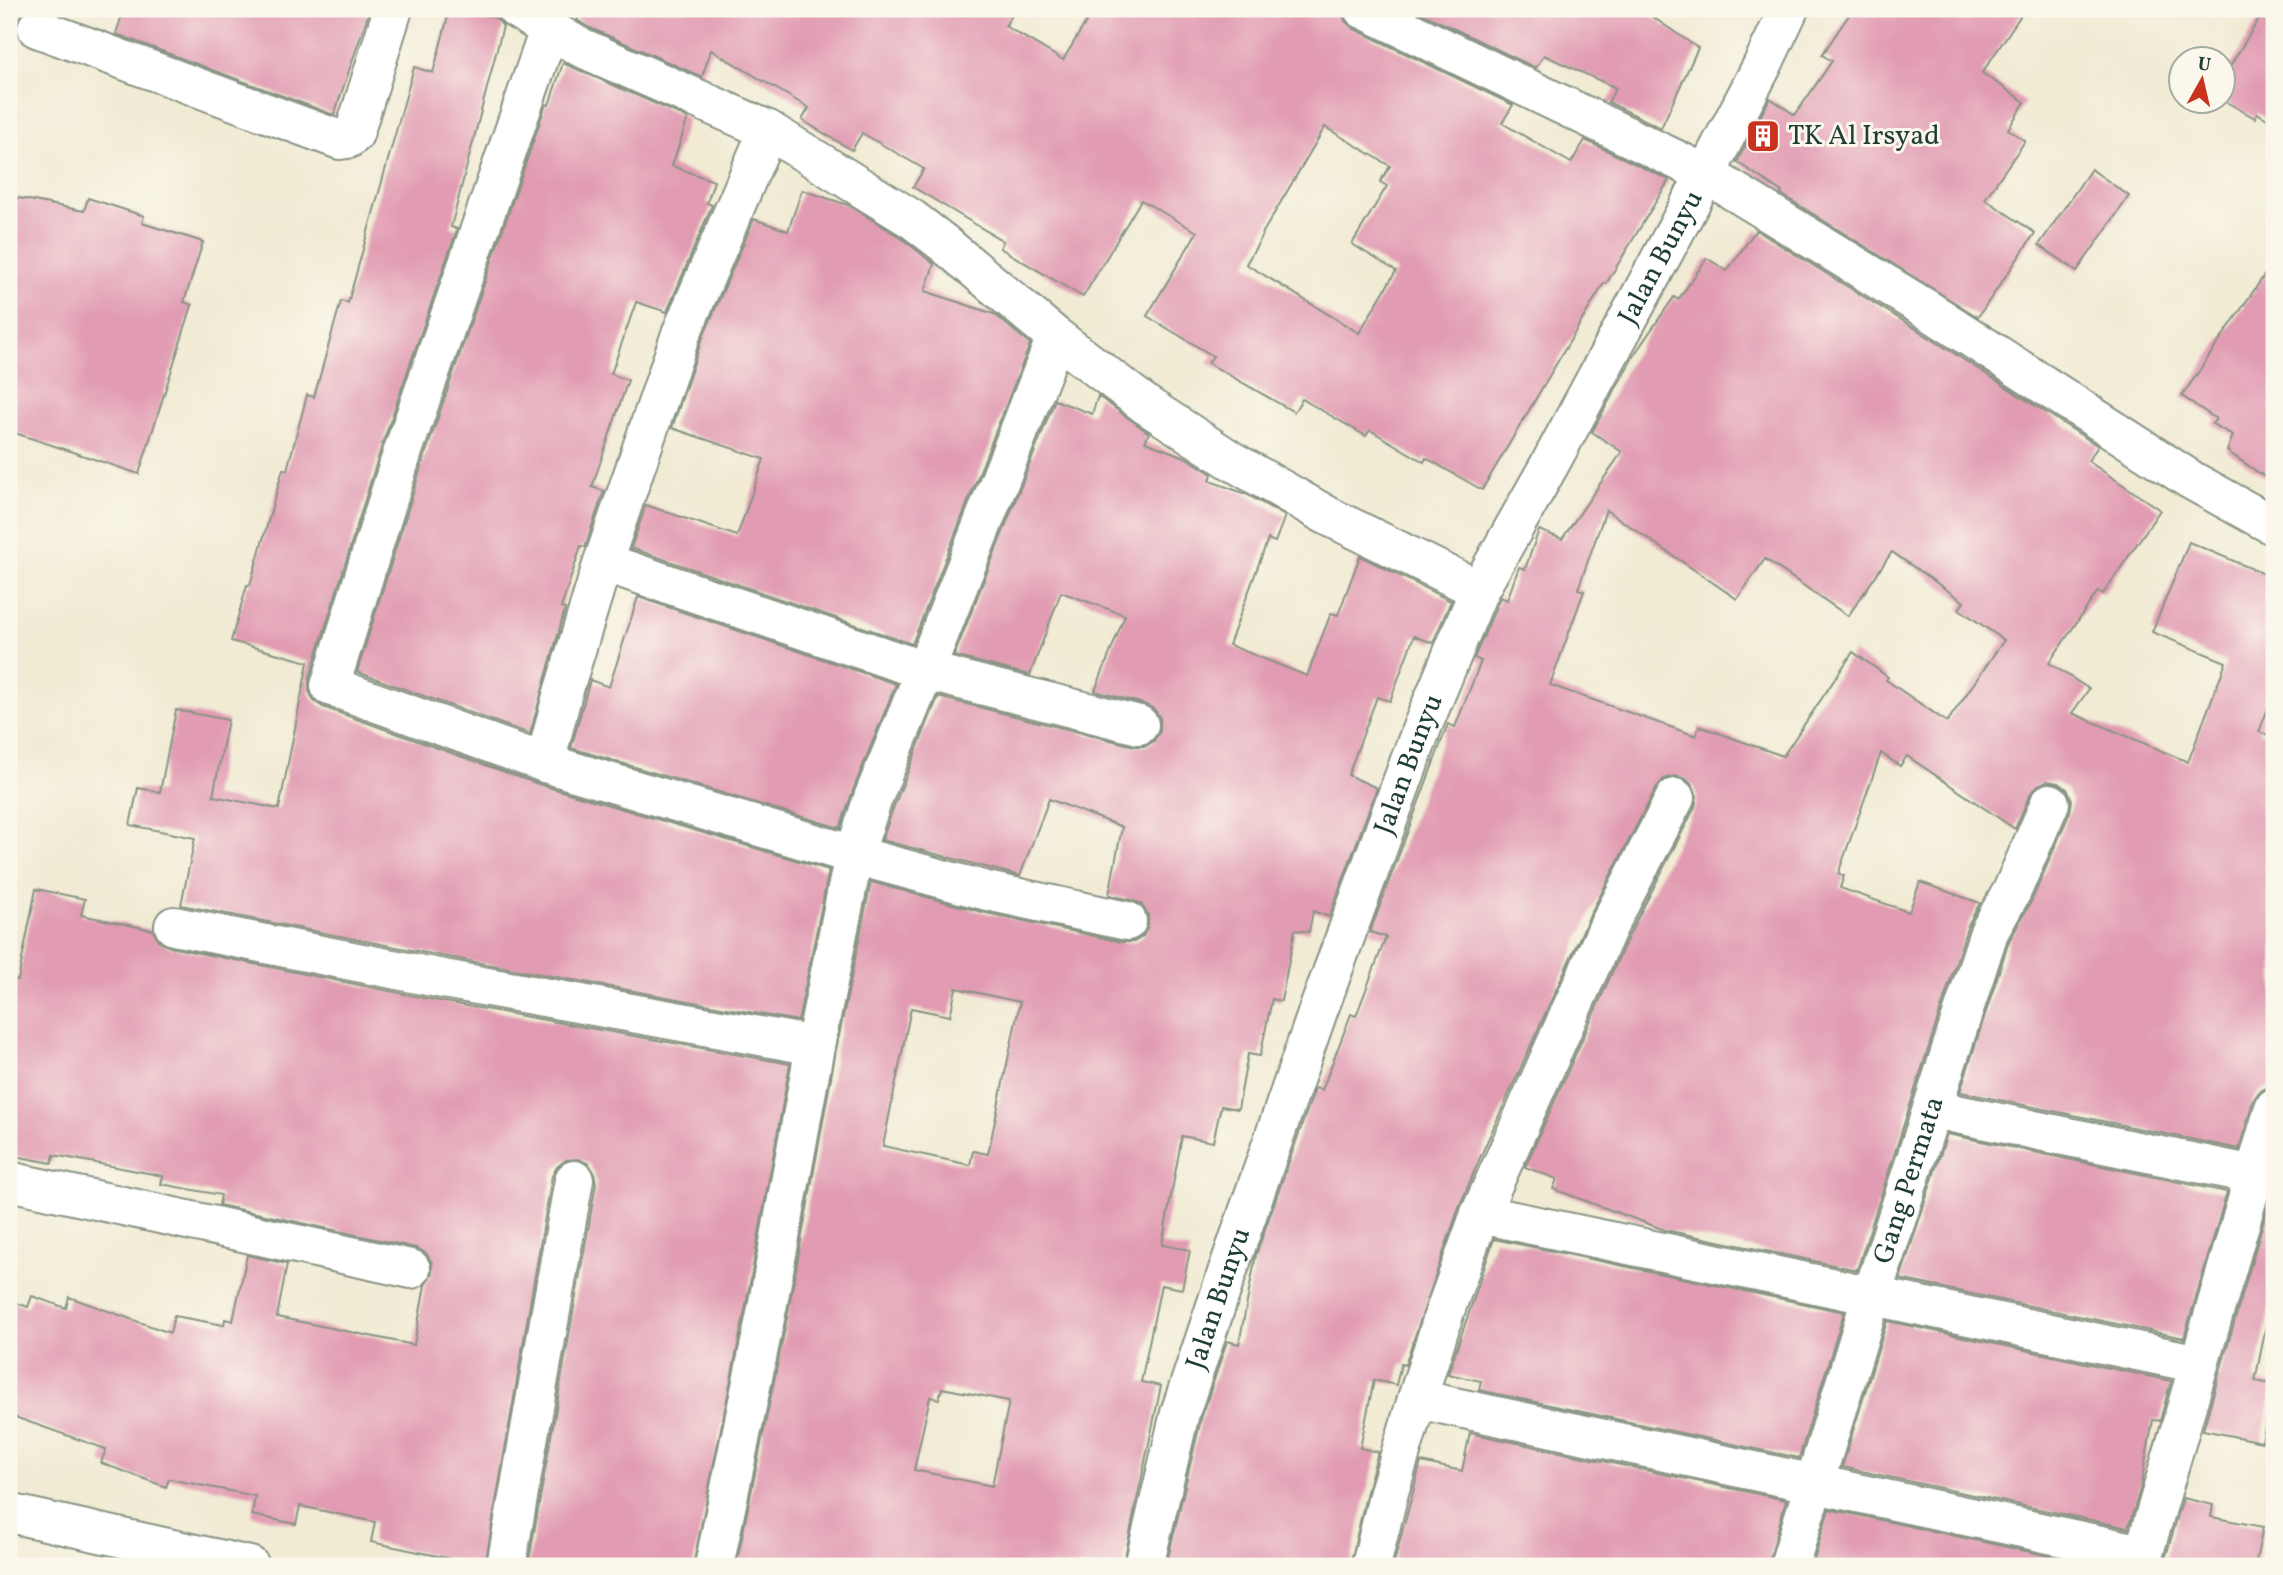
<svg xmlns="http://www.w3.org/2000/svg" width="2283" height="1575" font-family="Vollkorn,serif">
  <style>
    .building { fill: #e19bb2; fill-rule: evenodd }
    .lines { fill: none; stroke-linecap: round; stroke-linejoin: round }
    .minor-casing { stroke: #889484; stroke-width: 42 }
    .minor { stroke: #fff; stroke-width: 38 }
    .labels { text-anchor: middle; dominant-baseline: central; stroke-width: 6; stroke-linejoin: round; paint-order: stroke }
    .poi-label { font-size: 28px; fill: #1f3d34; stroke: #fbf7ec; text-anchor: start }
    .street-label { font-size: 28px; fill: #1f3d34; stroke: #fbf7ec }
  </style>
  <rect width="100%" height="100%" fill="#fbf7ec"/>
  <filter id="ink" filterUnits="userSpaceOnUse"><feTurbulence type="fractalNoise" baseFrequency=".0143" numOctaves="2"/><feDisplacementMap in="SourceGraphic" scale="14" xChannelSelector="R" yChannelSelector="G"/><feConvolveMatrix kernelMatrix="1 2 1 2 8 2 1 2 1" color-interpolation-filters="sRGB"/></filter>
  <filter id="wash" filterUnits="userSpaceOnUse"><feTurbulence type="fractalNoise" baseFrequency=".00686" numOctaves="4" result="noise"/><feDisplacementMap in="SourceGraphic" scale="28" xChannelSelector="R" yChannelSelector="G"/><feGaussianBlur stdDeviation="1.57" result="paint"/><feColorMatrix in="noise" values="0 0 0 0 0 0 0 0 0 0 0 0 0 0 0 0 0 1.4 0 .05"/><feComposite in="paint" operator="in"/></filter>
  <g filter="url(#wash)">
    <rect width="100%" height="100%" fill="#f1ebd4"/>
    <g id="blocks">
      <!-- building -->
      <g class="building">
        <polygon points="124,9 370,9 334,115 116,34"/>
        <polygon points="450,9 462,9 496,18 503,26 451,227 457,229 382,445 309,680 309,691 314,701 323,707 538,784 829,870 798,1021 442,956 181,905 195,838 130,825 138,788 160,792 176,710 228,720 213,796 279,809 308,662 231,641 247,585 250,585 283,469 287,470 307,395 314,397 341,301 348,303 414,67 433,73"/>
        <path d="M581,9H1016L1005,26L1063,60L1094,9H1341L1345,21L1354,29L1513,105L1502,123L1571,163L1585,140L1669,180L1606,284L1604,283L1482,490L1426,458L1424,462L1370,430L1366,436L1302,399L1294,412L1208,363L1213,356L1147,316L1197,232L1141,200L1083,297L1000,248L1003,241L913,187L924,169L862,133L852,150L802,120L809,108L711,50L702,77L588,27L577,20ZM1325,127L1390,166L1380,182L1387,186L1352,244L1396,271L1359,333L1246,264L1263,235L1262,234Z"/>
        <polygon points="1413,9 1641,9 1698,48 1661,128 1608,102 1616,88 1544,55 1536,68"/>
        <polygon points="1853,9 2025,9 1982,73 2025,102 2008,129 2025,141 1985,199 2035,233 1978,317 1781,194 1782,192 1737,162 1770,98 1795,115 1832,61 1822,55"/>
        <polygon points="2265,9 2274,9 2274,123 2257,113 2255,118 2223,100 2223,78"/>
        <polygon points="563,63 688,118 672,166 714,181 707,203 712,205 667,312 636,302 611,374 628,380 592,487 604,491 585,547 581,546 561,608 565,609 530,734 357,672 424,458 546,104 549,105"/>
        <polygon points="2091,169 2129,196 2077,271 2039,245"/>
        <polygon points="802,190 848,205 900,237 934,264 925,291 994,314 1030,344 912,644 631,548 646,505 737,536 764,459 672,428 701,342 754,219 788,231"/>
        <polygon points="9,196 84,211 88,198 144,216 142,223 203,242 184,302 192,305 139,474 9,431"/>
        <path d="M1756,230L1916,329L2098,446L2088,461L2160,510L2103,594L2098,591L2049,663L2089,689L2072,713L2188,762L2226,662L2152,632L2189,542L2274,578V693L2259,732L2274,738V1087H2268L2259,1092L2253,1101L2239,1149L1960,1092L2009,941L2032,900L2070,812L2072,800L2067,789L2058,783L2047,781L2038,785L2030,794L2015,829L1907,756L1900,766L1881,753L1838,874L1844,876L1840,888L1909,912L1920,882L1980,903L1968,925L1857,1270L1665,1230L1553,1189L1557,1179L1525,1167L1628,937L1695,807L1697,796L1693,786L1686,779L1675,776L1664,779L1656,788L1589,917L1483,1151L1459,1207L1405,1365L1401,1364L1396,1385L1374,1380L1360,1448L1378,1452L1368,1487L1350,1566H1166L1201,1419L1227,1341L1239,1344L1256,1255L1315,1088L1322,1090L1351,1014L1356,1016L1386,937L1370,932L1448,724L1455,727L1481,661L1474,658L1499,600L1500,597L1507,600L1519,567L1525,569L1539,530L1562,539L1622,452L1592,432L1634,355L1674,297L1678,300L1707,258L1727,271ZM1606,510L1737,599L1765,559L1848,616L1892,552L1964,602L1959,609L2004,640L1947,722L1886,680L1888,677L1853,652L1783,756L1699,726L1696,736L1550,685L1584,591L1578,589Z"/>
        <polygon points="2274,261 2274,483 2227,451 2233,435 2212,424 2216,419 2182,396"/>
        <path d="M1098,396L1149,433L1145,442L1185,457L1212,474L1210,481L1246,494L1285,516L1275,542L1268,539L1229,645L1307,676L1331,613L1338,615L1360,556L1451,601L1433,643L1414,636L1390,701L1377,697L1348,775L1377,788L1329,917L1313,911L1309,932L1295,930L1281,1001L1272,999L1260,1056L1248,1054L1238,1109L1221,1106L1213,1142L1182,1136L1162,1245L1190,1250L1182,1289L1161,1285L1141,1382L1161,1386L1123,1566H736L787,1318L836,1050L871,882L982,912L1122,942H1134L1143,936L1148,926V915L1141,904L1132,900L1109,895L1122,827L1049,799L1020,876L882,840L894,806L938,697L1134,746H1146L1154,741L1160,731V718L1154,709L1144,704L1095,691L1125,615L1061,592L1030,675L954,656L1055,400L1092,414ZM956,988L1020,1002L988,1154L973,1151L970,1165L883,1146L911,1008L950,1016ZM942,1388L1009,1401L992,1486L914,1470L930,1397L939,1399Z"/>
        <polygon points="638,597 896,684 853,790 840,828 571,748 590,680 609,687"/>
        <polygon points="36,889 85,899 81,915 153,930 159,942 170,947 434,1000 790,1064 745,1310 693,1566 528,1566 596,1184 594,1172 589,1164 578,1159 566,1160 557,1167 552,1176 485,1566 371,1542 375,1522 300,1506 296,1524 252,1515 255,1496 169,1479 166,1487 101,1463 106,1449 9,1415 9,1300 28,1307 32,1296 66,1308 69,1297 170,1333 174,1316 224,1325 225,1319 233,1321 247,1255 287,1264 277,1317 414,1345 425,1285 432,1273 432,1263 426,1253 416,1248 219,1205 221,1195 161,1184 163,1176 54,1155 52,1163 9,1155 9,978 18,980"/>
        <polygon points="1947,1134 2227,1192 2184,1338 1900,1279"/>
        <polygon points="2274,1185 2274,1287 2255,1381 2273,1384 2262,1442 2203,1430"/>
        <polygon points="1494,1239 1844,1312 1799,1458 1479,1390 1481,1381 1448,1374"/>
        <polygon points="1887,1321 2171,1381 2160,1421 2153,1420 2140,1490 2128,1528 1842,1467"/>
        <polygon points="1470,1433 1786,1500 1768,1566 1393,1566 1421,1462 1462,1471"/>
        <polygon points="2183,1498 2213,1505 2211,1517 2263,1527 2255,1566 2163,1566"/>
        <polygon points="1829,1509 2096,1566 1812,1566"/>
      </g>
    </g>
  </g>
  <g filter="url(#ink)">
    <use href="#blocks" fill-opacity="0" stroke="#889484" stroke-width="2"/>
    <g class="lines">
      <!-- minor casing -->
      <g class="minor-casing">
        <g id="minor">
          <polyline points="516,9 578,46 768,130 912,219 942,242 1056,337 1146,405 1232,461 1328,516 1479,590"/>
          <polyline points="1363,9 1706,174 1928,310 2191,480 2274,526"/>
          <polyline points="37,28 340,140 348,139 354,134 393,9"/>
          <polyline points="549,30 403,451 330,686 545,763 854,855 987,891 1127,921"/>
          <polyline points="603,562 925,671 1139,725"/>
          <polyline points="545,763 562,696 603,562 681,334 768,130"/>
          <polyline points="174,926 438,978 815,1046"/>
          <polyline points="1932,1109 2255,1175"/>
          <polyline points="9,1181 411,1269"/>
          <polyline points="1480,1214 2199,1364"/>
          <polyline points="1417,1399 2143,1554"/>
          <polyline points="9,1513 250,1566"/>
          <polyline points="506,1566 574,1180"/>
          <polyline points="714,1566 766,1314 815,1046 854,855 873,798 925,671 1056,337"/>
          <path id="s1" d="M1144,1566L1180,1413L1227,1273L1318,1011L1423,725L1479,590L1551,462L1706,174L1762,66L1789,9"/>
          <polyline points="1371,1566 1389,1492 1417,1399 1446,1308 1480,1214 1608,927 1675,798"/>
          <path id="s2" d="M1789,1566L1872,1295L1989,932L2012,891L2050,803"/>
          <polyline points="2140,1566 2274,1108"/>
        </g>
      </g>
      <!-- minor -->
      <use href="#minor" class="minor"/>
    </g>
  </g>
  <!-- icons -->
  <defs>
    <g id="building-square" transform="scale(1.75)"><rect x="-9" y="-9" width="18" height="18" rx="4" fill="#c8321e" stroke="#fbf7ec"/><path d="M-4-6H4V6H1V3H-1V6H-4ZM-2.5-4.3h1.7v1.8h-1.7ZM.8-4.3h1.7v1.8H.8ZM-2.5-1h1.7V.8h-1.7ZM.8-1h1.7V.8H.8Z" fill="#fff"/></g>
  </defs>
  <g fill-rule="evenodd">
    <use href="#building-square" x="1763" y="136"/>
  </g>
  <g class="labels">
    <!-- poi labels -->
    <g class="poi-label">
      <text x="1788" y="136">TK Al Irsyad</text>
    </g>
    <!-- street labels -->
    <g class="street-label">
      <text stroke="none"><textPath href="#s1" startOffset="1412">Jalan Bunyu</textPath></text>
      <text stroke="none"><textPath href="#s1" startOffset="845">Jalan Bunyu</textPath></text>
      <text stroke="none"><textPath href="#s2" startOffset="404">Gang Permata</textPath></text>
      <text stroke="none"><textPath href="#s1" startOffset="278">Jalan Bunyu</textPath></text>
    </g>
  </g>
  <!-- margin -->
  <rect width="2283" height="1575" fill="none" stroke="#fbf7ec" stroke-width="35"/>
  <!-- north arrow -->
  <g transform="translate(2202 80) rotate(8)"><circle r="33" fill="#fbf7ec" stroke="#a3ada2" stroke-width="2"/>
  <path d="M0-5L12 26L0 18L-12 26Z" fill="#c8321e"/>
  <text y="-10" font-size="19" font-weight="bold" text-anchor="middle" fill="#1f3d34">U</text>
  </g>
</svg>
